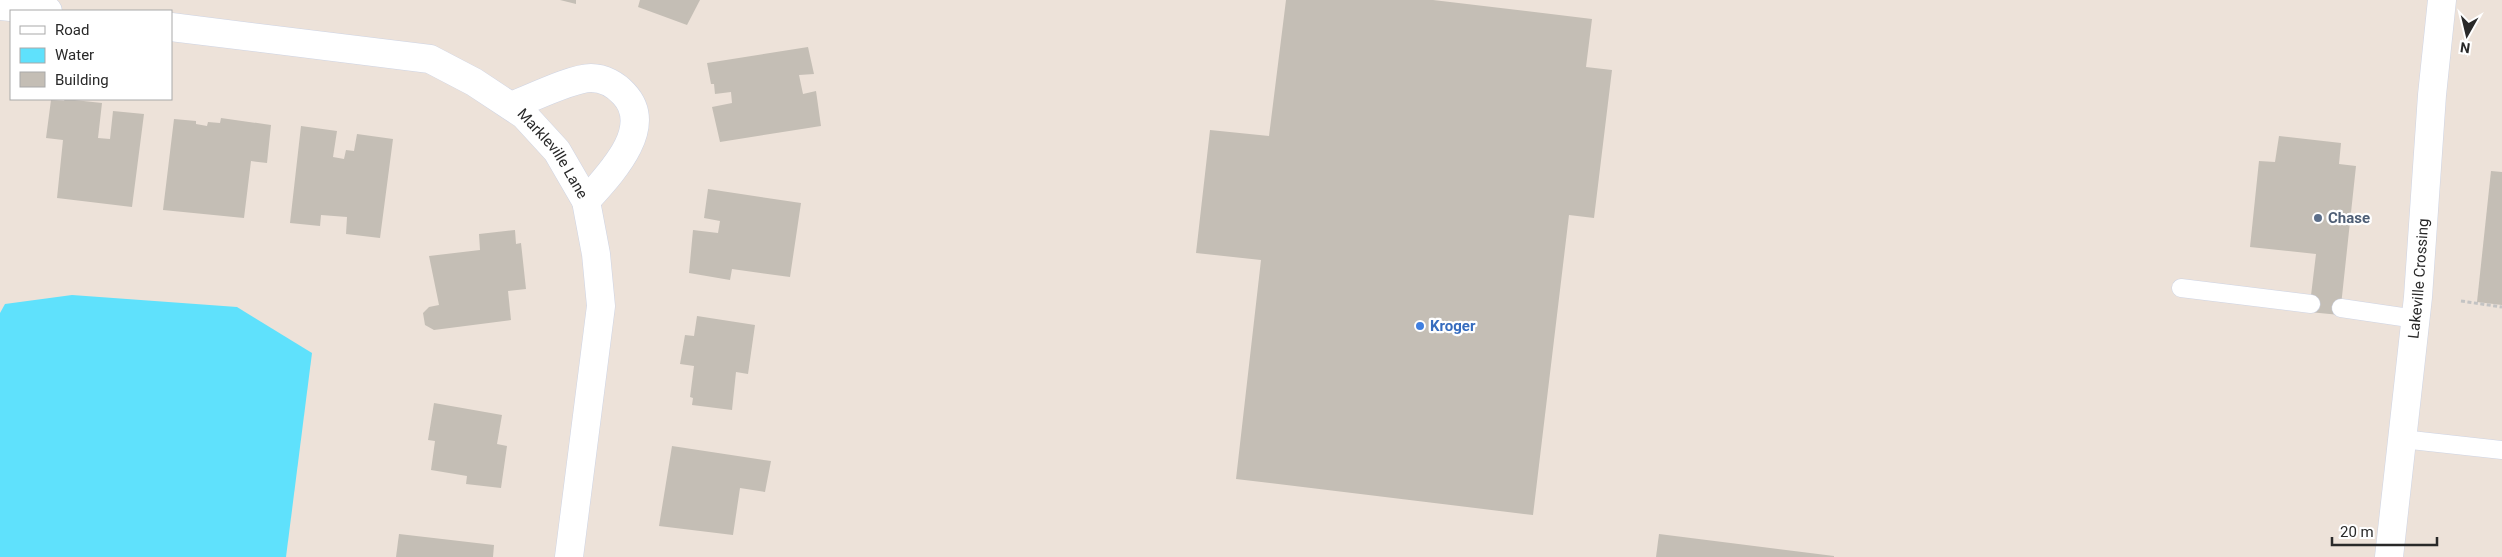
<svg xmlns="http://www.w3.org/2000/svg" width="2502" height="557" font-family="Roboto,sans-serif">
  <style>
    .water { fill: #5fe1fc }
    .building { fill: #c4beb5 }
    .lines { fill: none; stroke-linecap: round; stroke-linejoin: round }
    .service-casing { stroke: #ced4e4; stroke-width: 19 }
    .minor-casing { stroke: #ced4e4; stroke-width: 29 }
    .path { stroke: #c3c3c3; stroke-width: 3; stroke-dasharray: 4 2.5; stroke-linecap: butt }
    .service { stroke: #fff; stroke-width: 18 }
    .minor { stroke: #fff; stroke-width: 28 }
    .service-dot { fill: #5c6f8a; stroke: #fff; stroke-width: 2 }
    .shop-dot { fill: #3f7fe0; stroke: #fff; stroke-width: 2 }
    .labels { text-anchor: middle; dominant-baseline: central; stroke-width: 4.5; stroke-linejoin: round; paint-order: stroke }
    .street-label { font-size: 15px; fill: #292929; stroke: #fff }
    .service-label { font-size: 15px; font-weight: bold; fill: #4e5e75; stroke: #fff; text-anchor: start }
    .shop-label { font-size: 15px; font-weight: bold; fill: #366cbe; stroke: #fff; text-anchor: start }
  </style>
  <rect width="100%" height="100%" fill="#ede2d9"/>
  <!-- water -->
  <polygon class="water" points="72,295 237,307 312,353 286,557 0,557 0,313 5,304"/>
  <!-- building -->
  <g class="building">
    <polygon points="560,0 576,0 576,4"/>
    <polygon points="640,0 700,0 687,25 638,7"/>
    <polygon points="1286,0 1433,0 1592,19 1586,67 1612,70 1594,218 1569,215 1533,515 1236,479 1261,260 1196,253 1210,130 1269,136"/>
    <polygon points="808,47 814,74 799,75 803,94 816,91 821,126 720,142 712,107 732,103 731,92 715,94 714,84 711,84 707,63"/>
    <polygon points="65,99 102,103 98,138 110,139 113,111 144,114 132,207 57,198 63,140 46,138 51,100 64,101"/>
    <polygon points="221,118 271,125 267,163 251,161 244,218 163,210 174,119 196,121 196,124 207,126 208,122 220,123"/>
    <polygon points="301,126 337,131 333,157 344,159 346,150 354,151 357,134 393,139 380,238 346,234 347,217 321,215 320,226 290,223"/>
    <polygon points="2279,136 2341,143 2339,164 2356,166 2340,315 2309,312 2316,254 2250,247 2259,161 2275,162"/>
    <polygon points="2491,171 2502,172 2502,305 2477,302"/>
    <polygon points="708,189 801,203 790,277 732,269 730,280 689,273 693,230 718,233 720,221 704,218"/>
    <polygon points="515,230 516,244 521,243 526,289 508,291 511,320 434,330 425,325 423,313 429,307 439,305 429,256 480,250 479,234"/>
    <polygon points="697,316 755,325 748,374 736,372 732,410 692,405 693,398 690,397 694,366 680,364 685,335 694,336"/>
    <polygon points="434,403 502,415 497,444 507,446 501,488 466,484 467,476 431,470 435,441 428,440"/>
    <polygon points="672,446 771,461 765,492 740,488 733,535 659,526"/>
    <polygon points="399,534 494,545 493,557 396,557"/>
    <polygon points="1659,534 1834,556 1834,557 1656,557"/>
  </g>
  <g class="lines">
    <!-- service casing -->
    <g class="service-casing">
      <g id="service">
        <polyline points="2181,288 2311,304"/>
        <polyline points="2341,308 2416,319"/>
        <polyline points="2402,439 2502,450"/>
      </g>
    </g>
    <!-- minor casing -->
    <g class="minor-casing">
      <g id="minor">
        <polyline points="0,6 48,11"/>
        <path id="s1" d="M171,27L430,59L474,82L524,115L557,151L586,201L596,254L601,306L569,557"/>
        <path d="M511,106C530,99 572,78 591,78C604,78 616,85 624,94C656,128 609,175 586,201"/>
        <path id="s2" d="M2389,557L2418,297L2432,95L2442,0"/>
      </g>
    </g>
    <!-- path -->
    <polyline class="path" points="2461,301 2502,307"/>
    <!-- service -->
    <use href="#service" class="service"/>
    <!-- minor -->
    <use href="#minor" class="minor"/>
  </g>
  <!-- markers -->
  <circle class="service-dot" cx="2318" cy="218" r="5"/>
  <circle class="shop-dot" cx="1420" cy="326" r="5"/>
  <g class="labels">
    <!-- street labels -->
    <g class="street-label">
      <text stroke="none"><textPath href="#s1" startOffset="419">Markleville Lane</textPath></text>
      <text stroke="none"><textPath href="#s2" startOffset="280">Lakeville Crossing</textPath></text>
    </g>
    <!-- service labels -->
    <g class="service-label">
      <text x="2328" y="218">Chase</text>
    </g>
    <!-- shop labels -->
    <g class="shop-label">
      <text x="1430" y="326">Kroger</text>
    </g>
  </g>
  <!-- legend -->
  <rect x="10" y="10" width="162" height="90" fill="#ffffff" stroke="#a9a9a9"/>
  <rect x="20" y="26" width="25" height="8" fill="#ffffff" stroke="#a9a9a9"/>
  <text x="55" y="35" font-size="15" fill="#292929">Road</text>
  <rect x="20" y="48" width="25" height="15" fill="#5fe1fc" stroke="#a9a9a9"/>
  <text x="55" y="60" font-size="15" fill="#292929">Water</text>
  <rect x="20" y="72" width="25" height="15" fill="#c4beb5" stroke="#a9a9a9"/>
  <text x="55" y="85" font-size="15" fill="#292929">Building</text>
  <!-- north arrow -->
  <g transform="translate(2467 35) rotate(188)" stroke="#ffffff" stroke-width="4" paint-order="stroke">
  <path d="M0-4L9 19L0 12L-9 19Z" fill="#292929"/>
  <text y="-8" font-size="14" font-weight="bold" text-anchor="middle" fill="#292929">N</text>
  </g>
  <!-- scale -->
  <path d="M2332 537v8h105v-8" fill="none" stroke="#292929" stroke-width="2.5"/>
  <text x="2340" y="537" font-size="15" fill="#292929" stroke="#ffffff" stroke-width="4" paint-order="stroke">20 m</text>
</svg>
